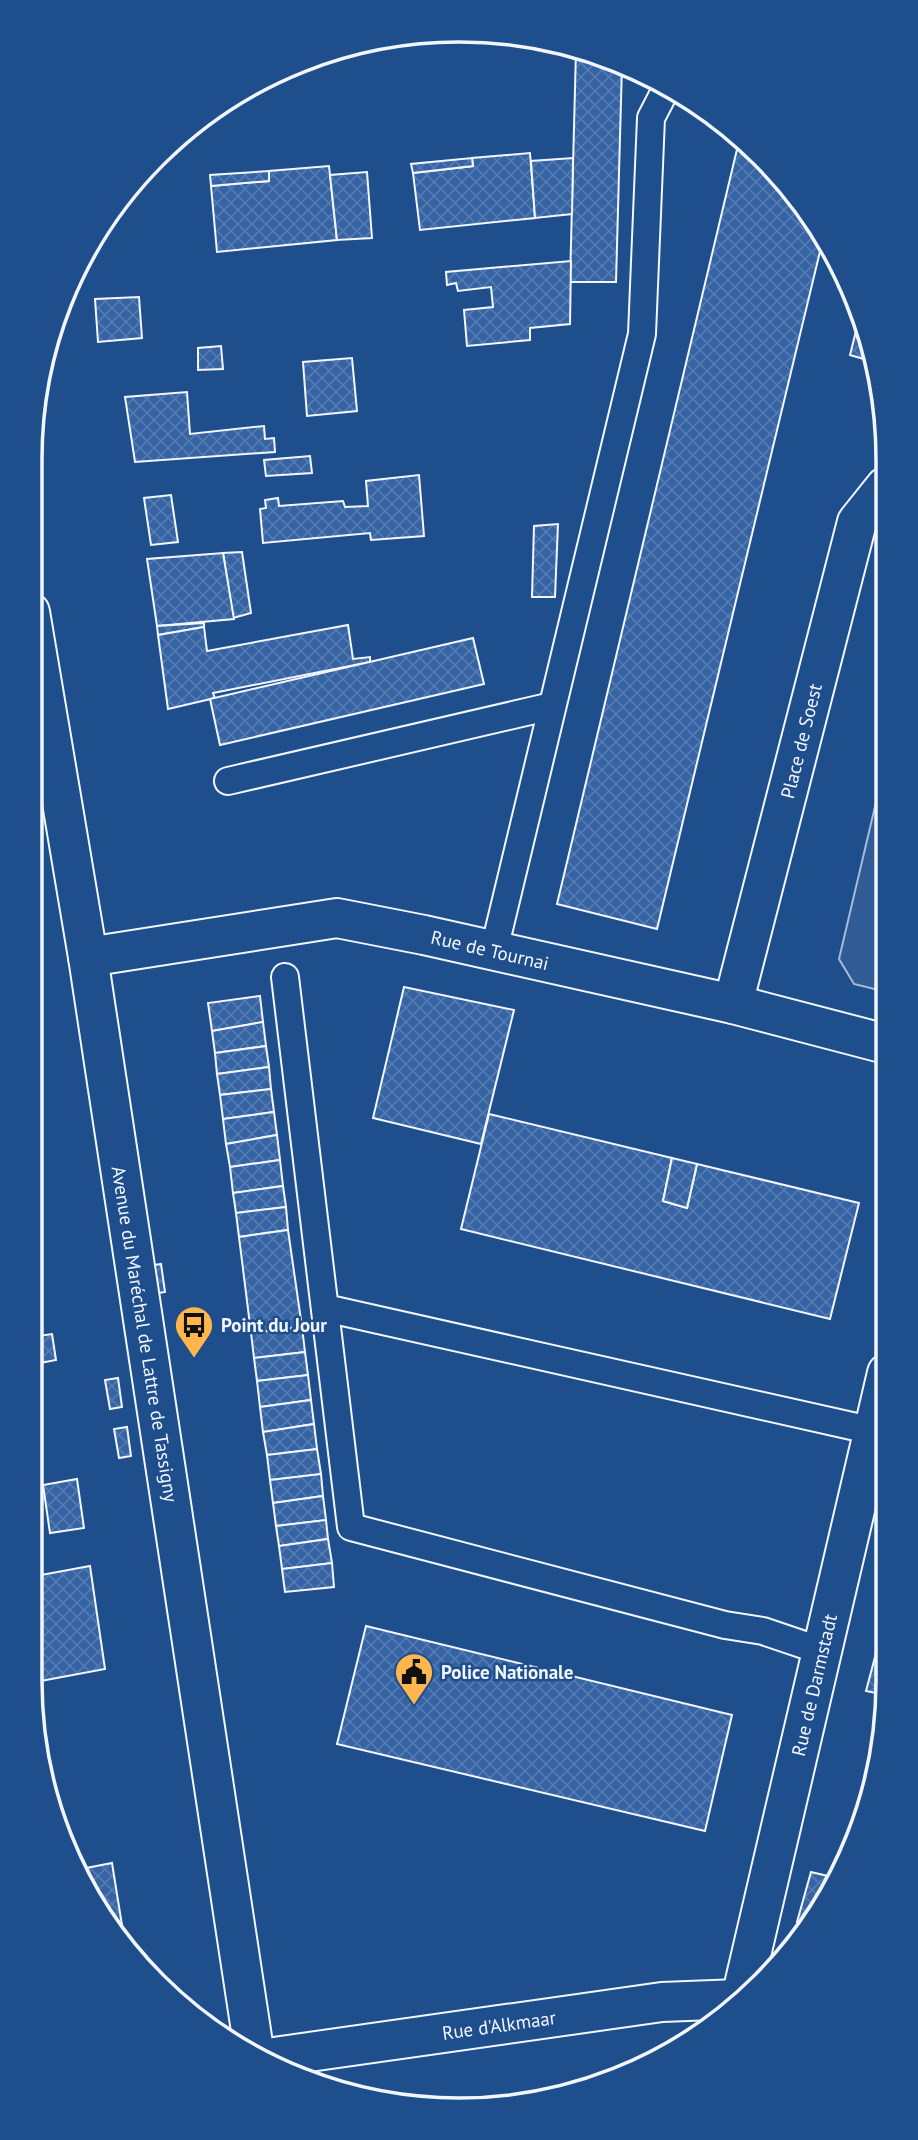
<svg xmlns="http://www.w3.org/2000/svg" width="918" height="2140" font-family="'PT Sans',sans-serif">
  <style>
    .built { fill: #305b95; stroke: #a8bbd7; stroke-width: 2 }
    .building { fill: url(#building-cross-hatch); stroke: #f2f6ff; stroke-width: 2 }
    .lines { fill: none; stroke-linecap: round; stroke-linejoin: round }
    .lane-casing { stroke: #f2f6ff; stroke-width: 30 }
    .street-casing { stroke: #f2f6ff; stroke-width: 42 }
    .primary-casing { stroke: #f2f6ff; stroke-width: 42 }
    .lane { stroke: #1f4e8c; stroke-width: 26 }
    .street { stroke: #1f4e8c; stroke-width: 38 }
    .primary { stroke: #1f4e8c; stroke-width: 38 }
    .labels { text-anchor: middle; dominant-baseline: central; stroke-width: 5; stroke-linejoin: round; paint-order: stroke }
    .street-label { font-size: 19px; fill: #f2f6ff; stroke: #1f4e8c }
    .poi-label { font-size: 19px; font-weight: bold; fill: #f2f6ff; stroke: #1f4e8c; text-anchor: start }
    .rim { fill: none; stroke: #f2f6ff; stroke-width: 3.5 }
  </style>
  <defs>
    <pattern id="building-cross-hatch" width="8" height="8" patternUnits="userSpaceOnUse" patternTransform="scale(1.75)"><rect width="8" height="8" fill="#3563a3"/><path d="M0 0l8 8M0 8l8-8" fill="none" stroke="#537ab1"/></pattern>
  </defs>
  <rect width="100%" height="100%" fill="#1f4e8c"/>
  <!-- built -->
  <polygon class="built" points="886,760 886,992 854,984 839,959"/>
  <!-- building -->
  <g class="building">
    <polygon points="576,50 597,53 622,65 616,282 570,282"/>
    <polygon points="739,141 799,197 823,239 657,929 557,904"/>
    <polygon points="530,153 535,218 420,230 413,173 473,166 472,158"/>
    <polygon points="472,158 473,166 413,173 411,164"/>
    <polygon points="573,158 572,214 535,218 531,161"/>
    <polygon points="329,166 337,240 217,252 211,186 269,181 269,171"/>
    <polygon points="269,171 269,181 211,186 210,175"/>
    <polygon points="367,172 372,238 337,240 330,175"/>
    <polygon points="571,261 570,324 530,328 530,340 467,346 464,310 493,307 491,287 458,291 456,283 447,285 446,272"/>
    <polygon points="139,297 142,338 98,342 95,299"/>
    <polygon points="856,331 866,334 874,362 850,355"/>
    <polygon points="221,346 223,369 198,370 198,348"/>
    <polygon points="352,358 357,411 307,416 303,362"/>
    <polygon points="187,392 190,434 264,426 265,439 274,438 275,452 135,462 125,397"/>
    <polygon points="310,456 312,473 266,476 264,460"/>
    <polygon points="419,475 424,536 371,540 370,533 263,543 260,509 266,508 265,500 278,498 279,506 343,501 345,507 368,506 366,481"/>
    <polygon points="171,495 178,542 151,545 144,498"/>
    <polygon points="558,524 555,597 532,597 534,526"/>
    <polygon points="242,552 251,613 233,618 223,553"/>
    <polygon points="223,553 234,619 157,626 147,559"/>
    <polygon points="204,623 204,627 158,635 157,626"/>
    <polygon points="348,625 353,659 370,657 370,662 213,693 215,698 168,709 158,635 204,627 207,651"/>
    <polygon points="473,638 484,684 220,745 210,699"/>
    <polygon points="404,987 514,1010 481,1144 373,1118"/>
    <polygon points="260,996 263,1022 212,1031 208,1003"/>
    <polygon points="263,1022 266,1046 215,1053 212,1031"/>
    <polygon points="266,1046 269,1067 217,1074 215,1053"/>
    <polygon points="269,1067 271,1089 220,1095 217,1074"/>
    <polygon points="271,1089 274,1112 223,1119 220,1095"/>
    <polygon points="274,1112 277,1135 226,1144 223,1119"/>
    <polygon points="489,1114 672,1158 663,1201 687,1208 697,1164 859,1203 830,1319 461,1229"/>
    <polygon points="277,1135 280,1160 230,1167 226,1144"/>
    <polygon points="672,1158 697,1164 687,1208 663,1201"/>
    <polygon points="280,1160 283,1186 233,1193 230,1167"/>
    <polygon points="283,1186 286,1207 236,1213 233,1193"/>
    <polygon points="286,1207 288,1230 239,1237 236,1213"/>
    <polygon points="288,1230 302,1327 251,1333 239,1237"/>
    <polygon points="161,1264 165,1292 152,1294 148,1266"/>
    <polygon points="302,1327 305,1352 254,1358 251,1333"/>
    <polygon points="52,1334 56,1360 35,1364 30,1337"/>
    <polygon points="305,1352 308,1375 257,1381 254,1358"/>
    <polygon points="308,1375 311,1400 260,1407 257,1381"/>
    <polygon points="118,1378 122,1407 110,1409 105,1380"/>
    <polygon points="311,1400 314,1424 263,1432 260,1407"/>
    <polygon points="314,1424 317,1449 267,1455 263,1432"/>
    <polygon points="127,1427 131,1456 119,1458 114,1429"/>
    <polygon points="317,1449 321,1474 270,1480 267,1455"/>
    <polygon points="321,1474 323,1496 273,1503 270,1480"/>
    <polygon points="77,1479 84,1528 50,1533 43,1485"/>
    <polygon points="323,1496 326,1520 276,1526 273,1503"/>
    <polygon points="326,1520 328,1539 279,1546 276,1526"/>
    <polygon points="328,1539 332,1563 282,1569 279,1546"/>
    <polygon points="332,1563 334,1587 285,1592 282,1569"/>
    <polygon points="90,1566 105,1669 30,1683 30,1577"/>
    <polygon points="366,1626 732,1715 705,1831 337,1744"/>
    <polygon points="879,1642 888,1644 888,1681 865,1819 846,1853 886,1695 866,1691"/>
    <polygon points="112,1863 125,1944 81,1869"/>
    <polygon points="811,1872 832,1877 805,1924 797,1922"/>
  </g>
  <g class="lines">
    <!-- lane casing -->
    <g class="lane-casing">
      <g id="lane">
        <polyline points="228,781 552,706"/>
        <polyline points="494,950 642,334 651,118 667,87"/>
        <polyline points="285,977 351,1527 725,1625 763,1631 822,1651"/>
        <polyline points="325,1308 874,1431"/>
      </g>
    </g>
    <!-- street casing -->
    <g class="street-casing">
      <g id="street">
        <polyline points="88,957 337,918 424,935 733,1004 886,1044"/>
        <polyline points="733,1004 857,522 885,487"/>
        <polyline points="741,1998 887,1373"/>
        <polyline points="260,2059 662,2002 739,1999"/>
      </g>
    </g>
    <!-- primary casing -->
    <g class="primary-casing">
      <polyline id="primary" points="30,612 88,957 255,2057"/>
    </g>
    <!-- lane -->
    <use href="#lane" class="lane"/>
    <!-- street -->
    <use href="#street" class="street"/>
    <!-- primary -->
    <use href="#primary" class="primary"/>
  </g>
  <!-- icons -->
  <defs>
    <g id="bus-pin" transform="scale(2.0125)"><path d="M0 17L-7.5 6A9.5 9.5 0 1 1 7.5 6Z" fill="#ffb74d" stroke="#1f4e8c"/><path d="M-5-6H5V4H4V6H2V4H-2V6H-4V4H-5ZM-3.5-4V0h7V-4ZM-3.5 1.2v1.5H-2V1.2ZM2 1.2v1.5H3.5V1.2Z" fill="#111"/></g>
    <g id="civic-pin" transform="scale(2.0125)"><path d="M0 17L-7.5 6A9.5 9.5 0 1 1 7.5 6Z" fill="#ffb74d" stroke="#1f4e8c"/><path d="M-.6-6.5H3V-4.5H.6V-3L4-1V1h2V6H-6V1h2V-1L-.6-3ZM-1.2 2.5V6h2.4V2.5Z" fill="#111"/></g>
  </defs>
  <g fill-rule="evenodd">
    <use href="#bus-pin" x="194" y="1325"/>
    <use href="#civic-pin" x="414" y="1672"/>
  </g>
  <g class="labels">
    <!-- street labels -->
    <g class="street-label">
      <text transform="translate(801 741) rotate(-76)">Place de Soest</text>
      <text transform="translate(490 950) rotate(13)">Rue de Tournai</text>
      <text transform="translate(145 1334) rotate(81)">Avenue du Maréchal de Lattre de Tassigny</text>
      <text transform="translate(814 1685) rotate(-77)">Rue de Darmstadt</text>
      <text transform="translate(499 2025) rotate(-8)">Rue d'Alkmaar</text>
    </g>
    <!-- poi labels -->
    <g class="poi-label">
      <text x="221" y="1325">Point du Jour</text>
      <text x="441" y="1672">Police Nationale</text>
    </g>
  </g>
  <!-- crop -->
  <path d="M0 0H918V2140H0ZM459 42H459A417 417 0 0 1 876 459V1681A417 417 0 0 1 459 2098H459A417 417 0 0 1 42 1681V459A417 417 0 0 1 459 42Z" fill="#1f4e8c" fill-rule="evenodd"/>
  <path class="rim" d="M459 42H459A417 417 0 0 1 876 459V1681A417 417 0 0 1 459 2098H459A417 417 0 0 1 42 1681V459A417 417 0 0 1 459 42Z"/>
</svg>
